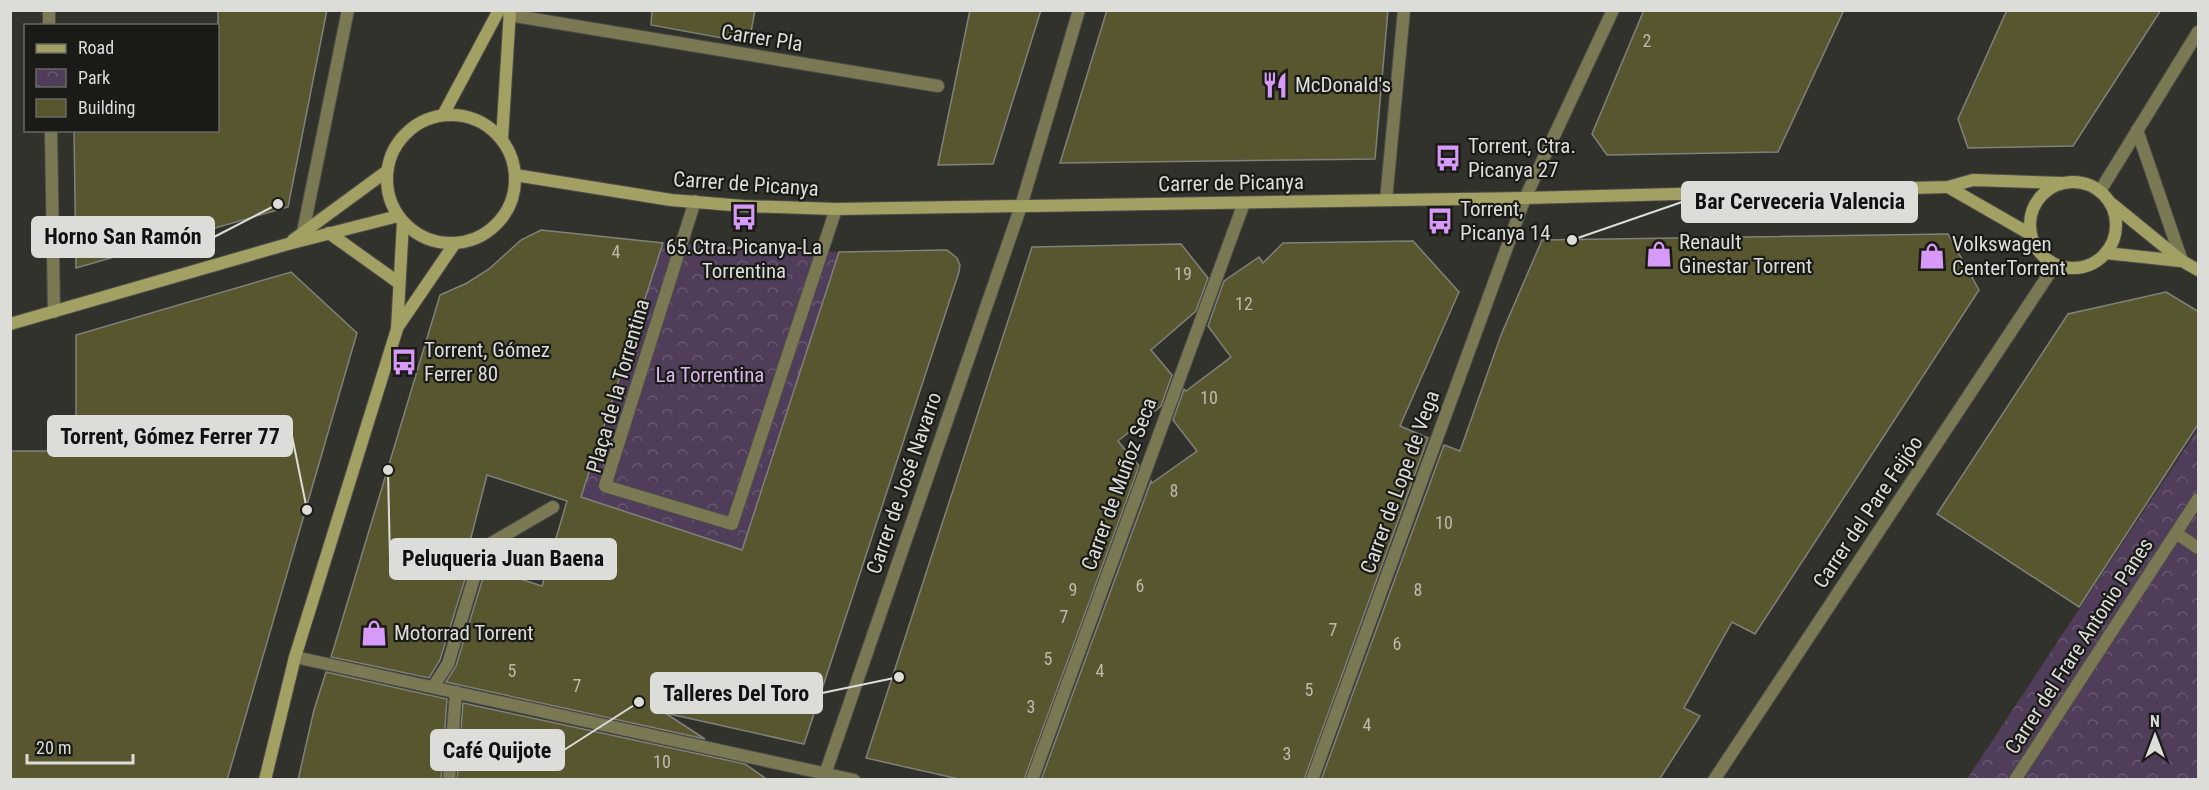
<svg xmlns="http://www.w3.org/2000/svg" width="2209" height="790" font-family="'Roboto Condensed',sans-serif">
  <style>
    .park { fill: url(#park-crowns) }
    .building { fill: #58562e; stroke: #81817c; stroke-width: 1.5 }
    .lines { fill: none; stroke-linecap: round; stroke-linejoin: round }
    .street-casing { stroke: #4d4d49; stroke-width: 14 }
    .secondary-casing { stroke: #4d4d49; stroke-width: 14 }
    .street { stroke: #7a7954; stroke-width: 12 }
    .secondary { stroke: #a3a064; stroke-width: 12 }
    .labels { text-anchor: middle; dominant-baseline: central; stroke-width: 4.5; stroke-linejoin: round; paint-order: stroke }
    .number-label { font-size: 18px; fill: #bbbaae }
    .street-label { font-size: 21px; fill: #dcdcd9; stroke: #1a1a17 }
    .poi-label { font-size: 21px; fill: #dcdcd9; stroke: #1a1a17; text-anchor: start }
    .park-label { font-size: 21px; fill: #dab5ee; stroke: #1a1a17 }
    .leader { fill: none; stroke: #dcdcd9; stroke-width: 2 }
    .callout-dot { fill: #dcdcd9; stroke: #1a1a17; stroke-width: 2 }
    .callout { fill: #dcdcd9; stroke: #dcdcd9; stroke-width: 2 }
    .callout-label { font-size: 22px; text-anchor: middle; font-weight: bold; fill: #111 }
  </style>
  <defs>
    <pattern id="park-crowns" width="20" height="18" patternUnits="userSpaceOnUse" patternTransform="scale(1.5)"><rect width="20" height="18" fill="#4f3d59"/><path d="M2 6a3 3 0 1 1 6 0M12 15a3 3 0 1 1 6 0" fill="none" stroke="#685870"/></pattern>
  </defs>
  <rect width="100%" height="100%" fill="#32322d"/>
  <!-- park -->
  <g class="park">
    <polygon points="663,243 839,252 742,550 581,497"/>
    <polygon points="2198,429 2198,779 1967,779"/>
  </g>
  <!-- building -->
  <g class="building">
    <polygon points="218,10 327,10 288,207 76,268 74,130 218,130"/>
    <polygon points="652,10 755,10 749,43 651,25"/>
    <polygon points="970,10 1041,10 993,164 938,165"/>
    <polygon points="1107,10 1388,10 1375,159 1060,163"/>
    <polygon points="1644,10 1844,10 1778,152 1607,155 1592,134"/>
    <polygon points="2007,10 2161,10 2073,146 1968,148 1958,119"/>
    <polygon points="541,230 663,243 581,497 742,550 839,252 947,250 957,258 960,265 959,272 804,744 665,713 705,739 446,682 456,666 486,568 542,586 567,501 487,475 465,561 470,563 440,660 429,678 331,657 440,295 467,283 489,269 521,240"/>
    <polygon points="1948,234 1979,290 1755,634 1732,622 1684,708 1700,716 1659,780 1321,780 1444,445 1460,451 1501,335 1542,240"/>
    <polygon points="1413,241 1459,292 1400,426 1428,438 1304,780 1041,780 1151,481 1152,483 1197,451 1173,420 1184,389 1186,391 1231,357 1208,326 1224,281 1259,257 1263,263 1283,243"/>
    <polygon points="1181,244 1208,278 1196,311 1151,350 1172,375 1161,406 1118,441 1139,466 1024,780 963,780 866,758 1032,247"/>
    <polygon points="291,272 357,333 227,780 10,780 10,451 76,451 76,335"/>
    <polygon points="2166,292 2199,312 2199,423 2079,607 1937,514 2068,314"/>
    <polygon points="326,672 447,699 441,780 298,780 314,710"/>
    <polygon points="463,703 745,764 768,780 457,780"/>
  </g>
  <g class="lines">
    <!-- street casing -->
    <g class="street-casing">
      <g id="street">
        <polyline points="49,10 49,26"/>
        <polyline points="509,15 938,86"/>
        <polyline points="51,130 54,312"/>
        <polyline points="2137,130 2182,261"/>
        <polyline points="2100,191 2198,32"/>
        <polyline points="1386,200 1404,10"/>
        <polyline points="695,201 605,486 732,524 836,209"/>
        <polyline points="303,232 348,10"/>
        <polyline points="2176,533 2198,548"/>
        <polyline points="295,657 854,780"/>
        <polyline points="433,687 448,664 483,548 553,507"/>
        <polyline points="449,780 456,692"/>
        <polyline points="823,780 1021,206 1079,10"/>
        <polyline points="1032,780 1244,203"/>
        <polyline points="1312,780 1525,198 1613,10"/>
        <polyline points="1714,780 2055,265"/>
        <polyline points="2015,780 2198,499"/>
      </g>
    </g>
    <!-- secondary casing -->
    <g class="secondary-casing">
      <g id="secondary">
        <polyline points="443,115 499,10"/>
        <circle cx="451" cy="179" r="64"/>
        <polyline points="502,139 510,10"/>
        <polyline points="515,175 671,200 744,206 836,209 1525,198 1948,187 1973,180 2062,183"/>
        <circle cx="2073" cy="225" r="43"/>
        <polyline points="1948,187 2030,234"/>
        <polyline points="2112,204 2182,261 2198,270"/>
        <polyline points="329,233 399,283"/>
        <polyline points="293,240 387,171"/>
        <polyline points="2106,253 2180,261"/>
        <polyline points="10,324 288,244 398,216"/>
        <polyline points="397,328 455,243"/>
        <polyline points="265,780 295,657 397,329 403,222"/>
      </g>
    </g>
    <!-- street -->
    <use href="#street" class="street"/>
    <!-- secondary -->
    <use href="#secondary" class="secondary"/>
  </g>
  <!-- icons -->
  <defs>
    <g id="restaurant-bare" transform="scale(2.07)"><path d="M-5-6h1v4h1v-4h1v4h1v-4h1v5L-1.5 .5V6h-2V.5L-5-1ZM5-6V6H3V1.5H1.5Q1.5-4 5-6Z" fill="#d89af8" stroke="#1a1a17" stroke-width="2.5" paint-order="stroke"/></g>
    <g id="bus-bare" transform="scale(2.07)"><path d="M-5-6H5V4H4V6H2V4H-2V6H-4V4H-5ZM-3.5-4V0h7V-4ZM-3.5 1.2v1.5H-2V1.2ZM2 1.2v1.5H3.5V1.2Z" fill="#d89af8" stroke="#1a1a17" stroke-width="2.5" paint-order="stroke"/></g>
    <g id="shop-bare" transform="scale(2.07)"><path d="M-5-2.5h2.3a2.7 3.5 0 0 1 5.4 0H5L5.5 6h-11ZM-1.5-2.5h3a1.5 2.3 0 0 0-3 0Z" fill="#d89af8" stroke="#1a1a17" stroke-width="2.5" paint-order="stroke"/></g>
  </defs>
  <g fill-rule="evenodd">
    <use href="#restaurant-bare" x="1275" y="85"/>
    <use href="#bus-bare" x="1448" y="158"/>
    <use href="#bus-bare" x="744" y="217"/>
    <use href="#bus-bare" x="1440" y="221"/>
    <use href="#shop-bare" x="1659" y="254"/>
    <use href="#shop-bare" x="1932" y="256"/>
    <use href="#bus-bare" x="404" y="362"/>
    <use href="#shop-bare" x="374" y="633"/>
  </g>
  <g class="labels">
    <!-- number labels -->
    <g class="number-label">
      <text x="1647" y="40">2</text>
      <text x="616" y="251">4</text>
      <text x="1183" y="273">19</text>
      <text x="1244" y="303">12</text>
      <text x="1209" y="397">10</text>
      <text x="1174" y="490">8</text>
      <text x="1444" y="522">10</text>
      <text x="1140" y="585">6</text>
      <text x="1073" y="589">9</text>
      <text x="1418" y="589">8</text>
      <text x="1064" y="616">7</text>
      <text x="1333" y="629">7</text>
      <text x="1397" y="643">6</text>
      <text x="1048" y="658">5</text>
      <text x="512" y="670">5</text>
      <text x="1100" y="670">4</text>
      <text x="577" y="685">7</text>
      <text x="1309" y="689">5</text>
      <text x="1031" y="706">3</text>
      <text x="1367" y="724">4</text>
      <text x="1287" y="753">3</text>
      <text x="662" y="761">10</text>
    </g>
    <!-- street labels -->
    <g class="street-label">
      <text transform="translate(762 38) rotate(9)">Carrer Pla</text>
      <text transform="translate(1231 183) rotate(-1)">Carrer de Picanya</text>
      <text transform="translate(746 184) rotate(4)">Carrer de Picanya</text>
      <text transform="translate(618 386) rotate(-74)">Plaça de la Torrentina</text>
      <text transform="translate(1400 482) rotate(-70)">Carrer de Lope de Vega</text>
      <text transform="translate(904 483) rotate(-71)">Carrer de José Navarro</text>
      <text transform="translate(1119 484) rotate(-70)">Carrer de Muñoz Seca</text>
      <text transform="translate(1868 512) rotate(-56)">Carrer del Pare Feijóo</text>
      <text transform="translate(2079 646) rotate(-57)">Carrer del Frare Antonio Panes</text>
    </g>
    <!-- poi labels -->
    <g class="poi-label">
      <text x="1295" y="85">McDonald's</text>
      <text x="1468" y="146">Torrent, Ctra.<tspan x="1468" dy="24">Picanya 27</tspan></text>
      <text x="1460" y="209">Torrent,<tspan x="1460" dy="24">Picanya 14</tspan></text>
      <text x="1679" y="242">Renault<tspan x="1679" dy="24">Ginestar Torrent</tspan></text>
      <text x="1952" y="244">Volkswagen<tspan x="1952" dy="24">CenterTorrent</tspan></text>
      <text x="744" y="247" text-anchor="middle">65.Ctra.Picanya-La<tspan x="744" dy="24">Torrentina</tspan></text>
      <text x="424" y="350">Torrent, Gómez<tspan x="424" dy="24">Ferrer 80</tspan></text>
      <text x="394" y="633">Motorrad Torrent</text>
    </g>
    <!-- park labels -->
    <g class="park-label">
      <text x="710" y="375">La Torrentina</text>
    </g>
  </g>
  <!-- callouts -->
  <path class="leader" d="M1572 240L1682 202M278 204L214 237M307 510L292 436M388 470L390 559M899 677L822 693M639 702L564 750"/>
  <g class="callout-dot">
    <circle cx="1572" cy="240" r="6"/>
    <circle cx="278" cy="204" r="6"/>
    <circle cx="307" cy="510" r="6"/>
    <circle cx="388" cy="470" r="6"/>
    <circle cx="899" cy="677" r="6"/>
    <circle cx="639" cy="702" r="6"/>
  </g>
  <g class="callout">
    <rect x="1682" y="182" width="235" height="40" rx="6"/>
    <rect x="32" y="217" width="182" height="40" rx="6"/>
    <rect x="48" y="416" width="244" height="40" rx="6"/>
    <rect x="390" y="539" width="226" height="40" rx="6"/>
    <rect x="651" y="673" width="171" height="40" rx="6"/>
    <rect x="431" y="730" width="133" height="40" rx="6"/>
  </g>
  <g class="callout-label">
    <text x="1800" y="209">Bar Cerveceria Valencia</text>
    <text x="123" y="244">Horno San Ramón</text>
    <text x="170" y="444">Torrent, Gómez Ferrer 77</text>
    <text x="503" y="566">Peluqueria Juan Baena</text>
    <text x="736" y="701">Talleres Del Toro</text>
    <text x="497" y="758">Café Quijote</text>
  </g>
  <!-- border -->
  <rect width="2209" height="790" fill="none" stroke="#dcdcd9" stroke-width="24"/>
  <!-- legend -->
  <rect x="24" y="24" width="195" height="108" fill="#1a1a17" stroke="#686865" stroke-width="1.5"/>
  <rect x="36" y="44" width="30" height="9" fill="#a3a064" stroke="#686865" stroke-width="1.5"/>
  <text x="78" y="54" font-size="18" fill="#dcdcd9">Road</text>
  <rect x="36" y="69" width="30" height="18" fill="url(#park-crowns)" stroke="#686865" stroke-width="1.5"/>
  <text x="78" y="84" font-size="18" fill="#dcdcd9">Park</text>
  <rect x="36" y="99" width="30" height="18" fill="#58562e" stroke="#686865" stroke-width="1.5"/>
  <text x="78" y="114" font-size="18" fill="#dcdcd9">Building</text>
  <!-- north arrow -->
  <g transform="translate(2155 736)" stroke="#1a1a17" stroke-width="4.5" paint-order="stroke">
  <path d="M0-4.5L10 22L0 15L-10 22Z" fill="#dcdcd9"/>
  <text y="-9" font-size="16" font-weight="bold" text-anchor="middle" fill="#dcdcd9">N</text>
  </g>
  <!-- scale -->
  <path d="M27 754v9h106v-9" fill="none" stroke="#dcdcd9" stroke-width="3"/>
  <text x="36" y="754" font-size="18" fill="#dcdcd9" stroke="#1a1a17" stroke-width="4.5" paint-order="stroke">20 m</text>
</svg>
